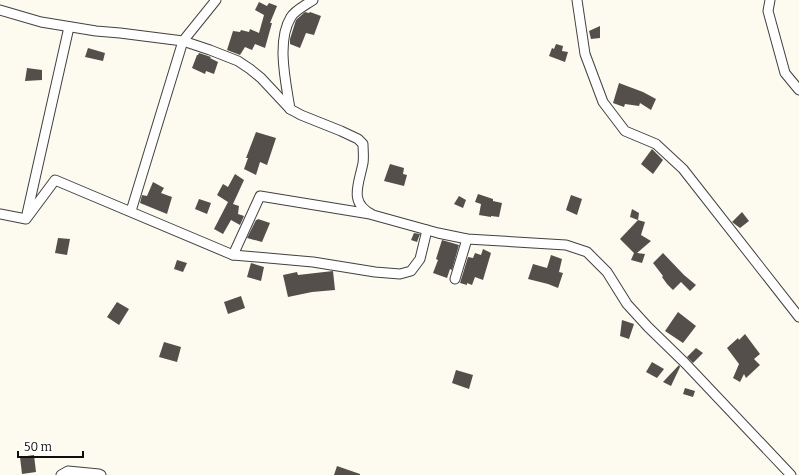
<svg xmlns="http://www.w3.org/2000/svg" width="799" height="475" font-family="Bitter,serif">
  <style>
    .building { fill: #554f4b }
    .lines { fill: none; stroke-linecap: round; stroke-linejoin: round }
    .minor-casing { stroke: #414141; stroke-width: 11 }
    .minor { stroke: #fff; stroke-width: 9 }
  </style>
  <rect width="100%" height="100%" fill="#fdfaf0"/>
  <!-- building -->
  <g class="building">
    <polygon points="259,2 267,6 269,3 277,6 270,23 272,23 265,48 255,44 252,50 245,47 240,55 227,50 233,31 240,32 241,30 249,32 250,29 259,33 264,15 255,10"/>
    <polygon points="305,12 309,13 310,12 321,16 314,35 306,33 300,48 290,44 290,39 296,20"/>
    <polygon points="600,26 600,38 591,39 589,31"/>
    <polygon points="556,44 563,46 562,51 568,52 565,62 549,56 552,48 554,49"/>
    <polygon points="88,48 105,53 103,61 85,57"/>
    <polygon points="199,53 211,57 210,58 218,62 214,74 206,71 205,74 192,68 197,55 198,55"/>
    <polygon points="27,68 42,70 42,80 25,81"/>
    <polygon points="619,83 643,92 656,99 651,110 640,103 639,106 625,104 624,107 613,103"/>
    <polygon points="256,132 276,138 267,165 260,162 256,175 244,169 248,158 246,158"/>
    <polygon points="652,149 663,160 653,174 641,164"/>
    <polygon points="390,164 404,168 403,174 407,175 404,186 384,181"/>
    <polygon points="235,174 244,180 233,204 239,206 238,214 244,216 240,225 231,220 223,234 214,229 228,202 231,204 217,195 223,184 228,187"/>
    <polygon points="153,182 164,188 161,193 172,197 167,214 140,203 142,195 147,196"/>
    <polygon points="478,194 493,199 493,201 502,203 499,217 491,216 491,217 479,215 481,204 475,202"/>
    <polygon points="571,195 582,199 577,215 566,210"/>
    <polygon points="459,196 466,200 463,208 454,204"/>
    <polygon points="199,199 211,203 207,214 195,209"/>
    <polygon points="632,209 639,213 638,220 630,217"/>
    <polygon points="742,212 749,221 740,228 732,222"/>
    <polygon points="258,219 270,223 262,242 247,238 256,220 257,220"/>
    <polygon points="638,220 645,222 641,235 651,241 637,253 645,254 642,263 631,260 634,253 620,239"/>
    <polygon points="414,233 420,234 417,242 411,240"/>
    <polygon points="58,238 70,239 67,255 55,253"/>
    <polygon points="442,240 459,245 452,270 450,269 447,278 433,273 438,260 436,259"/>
    <polygon points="483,249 491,253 483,280 475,277 472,285 467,283 467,285 460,283 468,257 473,258 475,253 481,255"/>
    <polygon points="663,253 684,275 696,285 690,291 681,282 673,290 667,284 662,277 663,276 653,263"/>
    <polygon points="551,255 562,259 559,272 563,273 558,288 548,284 528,279 533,264 547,268"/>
    <polygon points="177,260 187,263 183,272 174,269"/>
    <polygon points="251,263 264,267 261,281 247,277"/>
    <polygon points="333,271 335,290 312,292 288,297 283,275 297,272 298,275"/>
    <polygon points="241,296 245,308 228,314 224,302"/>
    <polygon points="117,302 129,309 119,325 107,317"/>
    <polygon points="678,312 696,326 683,343 665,331"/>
    <polygon points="622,320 634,324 629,339 620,336"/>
    <polygon points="745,334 760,354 754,359 760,365 746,378 744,374 740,382 733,378 739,364 727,348 738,338 739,340"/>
    <polygon points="164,342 181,347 177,362 159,357"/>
    <polygon points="696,348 703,353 693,363 687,357"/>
    <polygon points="652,362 664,369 657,378 646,372"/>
    <polygon points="679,365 680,367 671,386 663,382"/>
    <polygon points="456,370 473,375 469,389 452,383"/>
    <polygon points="685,388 695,391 693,397 683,394"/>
    <polygon points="34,455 36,472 22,474 20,457"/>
    <polygon points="337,466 360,474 360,475 334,475"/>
  </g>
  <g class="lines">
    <!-- minor casing -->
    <g class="minor-casing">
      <g id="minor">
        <polyline points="577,0 585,54 603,102 625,131 656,144 683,169 799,317"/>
        <polyline points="770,0 768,11 785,73 799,90"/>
        <path d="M0,10L41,22L96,31L120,33L183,41L210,50L238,61L250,69L261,78L290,109L301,115L341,131L358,139L363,144C363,150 364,157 363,163C359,184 348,203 373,215L438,233L467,239L566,245L587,252L607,272L627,304L648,327L685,363L791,475"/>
        <path d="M290,109C286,83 276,41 291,17C295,10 306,5 313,0"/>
        <polyline points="131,211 183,41 216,0"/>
        <polyline points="0,214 26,219 55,180 233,255 313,262 375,272 400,274 411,271 420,259 427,230"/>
        <polyline points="27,214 69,27"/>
        <polyline points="233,255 260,196 370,214"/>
        <polyline points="455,279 467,239"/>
        <polyline points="61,475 68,471 99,474 101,475"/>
      </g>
    </g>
    <!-- minor -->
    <use href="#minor" class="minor"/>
  </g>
  <!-- scale -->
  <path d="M18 451v6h65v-6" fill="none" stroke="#0e0e0e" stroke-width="2"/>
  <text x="24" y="451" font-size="12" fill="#0e0e0e" stroke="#ffffff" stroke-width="3" paint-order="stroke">50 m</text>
</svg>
